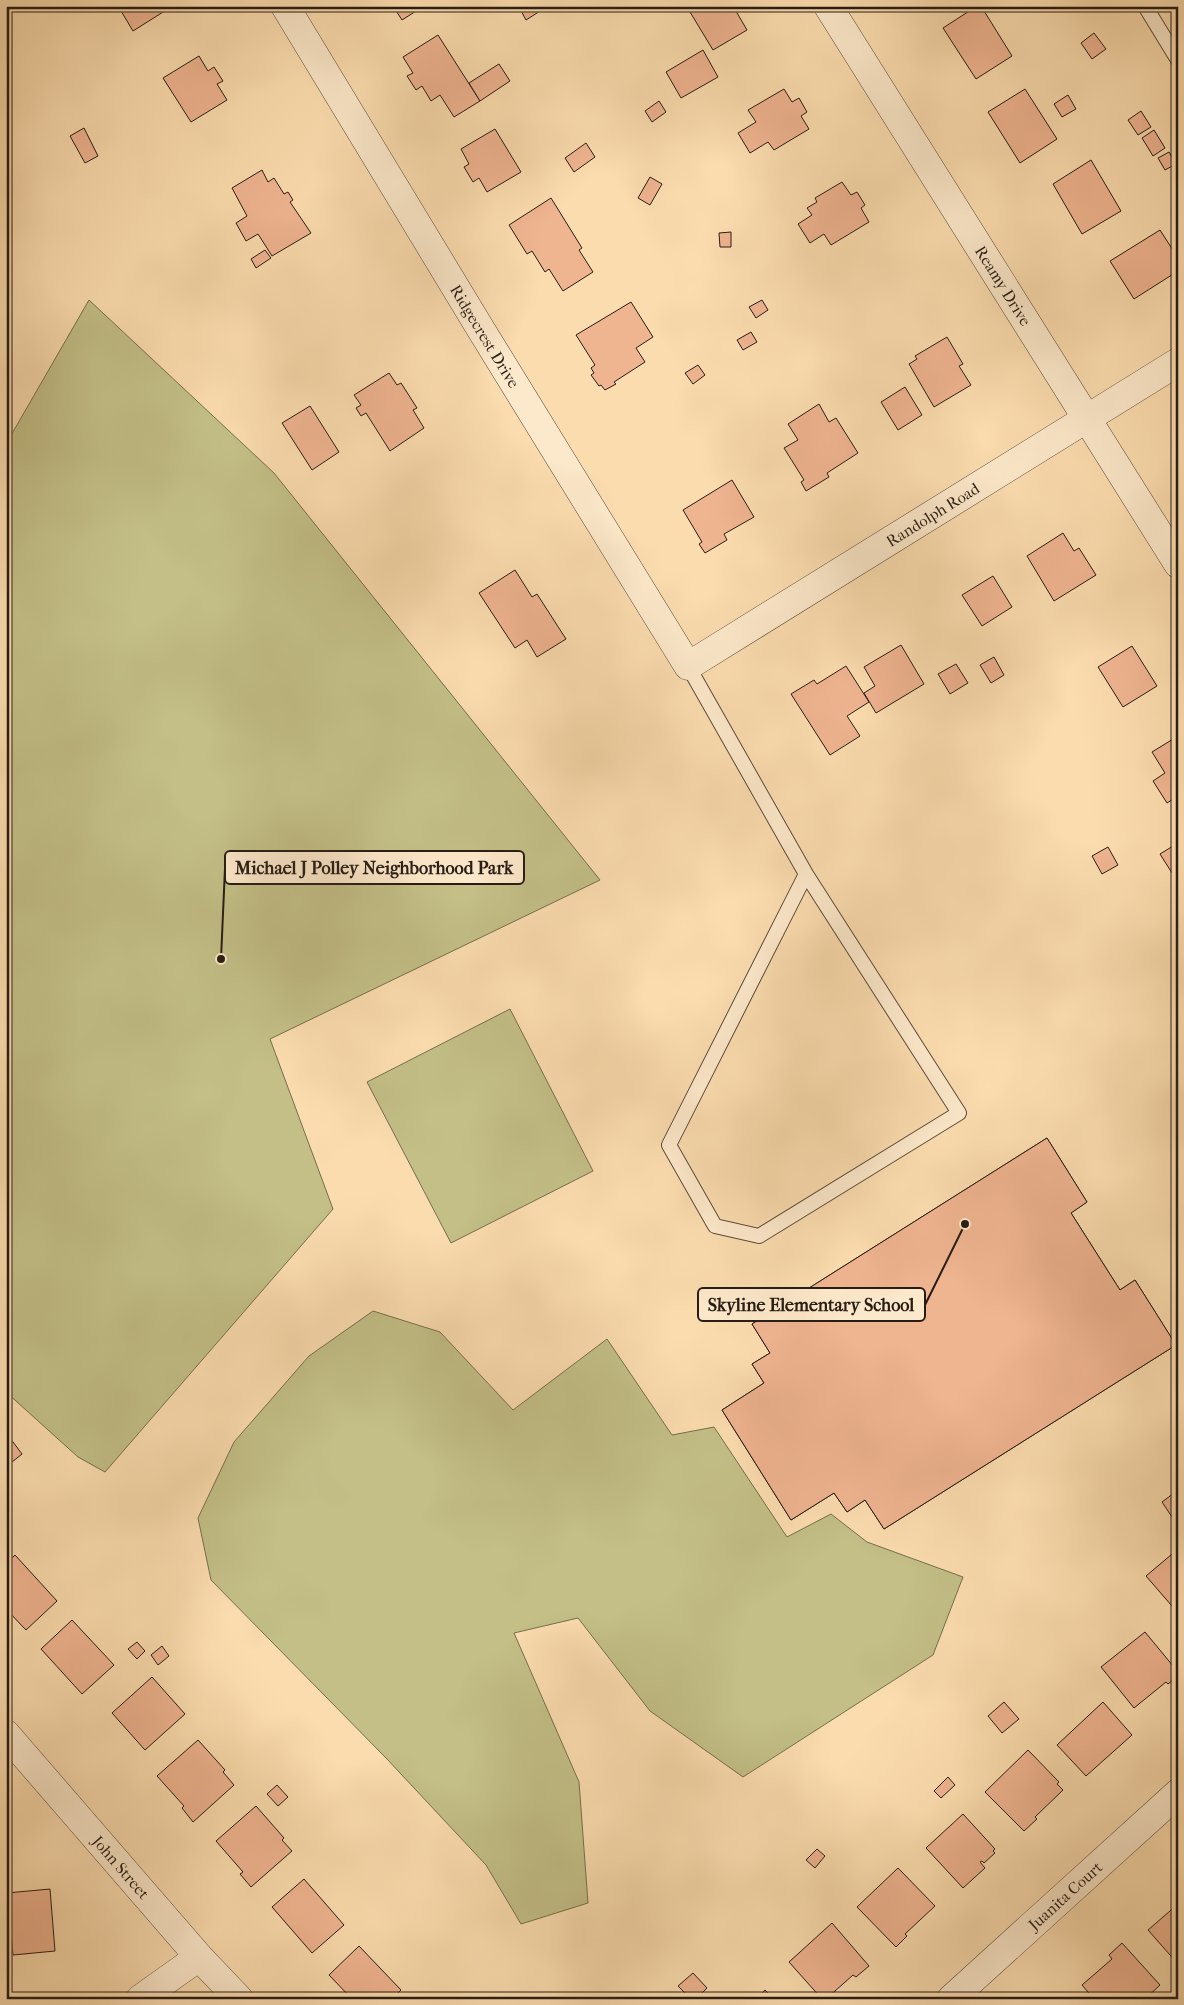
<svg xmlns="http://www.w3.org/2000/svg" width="1184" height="2005" font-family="'IM FELL French Canon',serif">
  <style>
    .green { fill: #c3bf87; stroke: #756e4e }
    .building { fill: #efb490; stroke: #271c15; fill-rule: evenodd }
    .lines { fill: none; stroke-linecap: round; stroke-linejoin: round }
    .lane-casing { stroke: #5c4c3b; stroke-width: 16 }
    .street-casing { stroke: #5c4c3b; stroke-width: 29 }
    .lane { stroke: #fce8ca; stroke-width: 14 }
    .street { stroke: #fce8ca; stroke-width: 28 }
    .labels { text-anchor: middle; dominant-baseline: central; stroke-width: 4; stroke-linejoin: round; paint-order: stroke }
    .street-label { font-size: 16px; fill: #271c15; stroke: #fce8ca }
    .leader { fill: none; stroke: #271c15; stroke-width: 2 }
    .callout-dot { fill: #271c15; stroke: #fce8ca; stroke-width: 2 }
    .callout { fill: #fce8ca; stroke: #271c15; stroke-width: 2 }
    .callout-label { font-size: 18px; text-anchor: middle; font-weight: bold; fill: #271c15 }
  </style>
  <rect width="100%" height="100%" fill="#fbdcae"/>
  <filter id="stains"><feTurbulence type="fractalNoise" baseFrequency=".004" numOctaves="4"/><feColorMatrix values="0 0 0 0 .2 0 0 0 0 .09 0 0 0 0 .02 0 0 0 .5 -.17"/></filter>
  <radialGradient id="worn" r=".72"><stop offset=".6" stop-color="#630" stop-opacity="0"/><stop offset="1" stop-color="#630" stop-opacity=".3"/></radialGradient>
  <!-- green -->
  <g class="green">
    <polygon points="89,300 274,473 600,880 270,1039 333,1209 105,1472 78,1457 6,1392 6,444"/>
    <polygon points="510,1009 593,1171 451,1243 367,1082"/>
    <polygon points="373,1311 440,1332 513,1410 607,1339 672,1435 714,1427 787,1537 831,1514 867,1542 963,1577 933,1655 743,1777 650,1711 578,1618 514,1633 579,1782 588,1903 521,1924 486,1865 386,1758 211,1580 198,1518 234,1442 309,1356"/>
  </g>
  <!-- building -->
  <g class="building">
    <polygon points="118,6 170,6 171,7 133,31"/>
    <polygon points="393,6 424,6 402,20"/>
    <polygon points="548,6 526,20 519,7 520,6"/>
    <polygon points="700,6 733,6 747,30 713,50 690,12"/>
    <polygon points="977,6 981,6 1012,56 976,79 943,28"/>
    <polygon points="1094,33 1106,49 1092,59 1081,43"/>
    <polygon points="438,35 480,101 454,117 440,95 431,101 422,86 416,90 407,76 413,73 403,57"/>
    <polygon points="703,50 718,77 681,98 666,72"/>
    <polygon points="199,56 208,71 214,67 223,81 217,84 227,100 191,122 163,78"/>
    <polygon points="499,64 510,81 480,101 469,83"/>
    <polygon points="784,89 792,102 799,98 807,112 801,116 809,129 774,150 768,142 750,153 738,133 756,122 748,110"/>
    <polygon points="1025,89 1057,139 1020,163 988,112"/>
    <polygon points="1068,95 1076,109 1062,117 1054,104"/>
    <polygon points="659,101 666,112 652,122 645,111"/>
    <polygon points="1141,111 1151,127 1138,135 1128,120"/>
    <polygon points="84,128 98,156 85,163 70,136"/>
    <polygon points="495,129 521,172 487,192 479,178 473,182 464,167 469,164 461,149"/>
    <polygon points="1154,130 1165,148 1153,156 1142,138"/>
    <polygon points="586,143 595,157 574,172 565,158"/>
    <polygon points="1169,152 1176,164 1165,170 1158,158"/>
    <polygon points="1091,160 1121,211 1082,234 1053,184"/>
    <polygon points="262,170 268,182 274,178 284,194 288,192 293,200 290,202 311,233 272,256 258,234 246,241 236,223 247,216 232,188"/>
    <polygon points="650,177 662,184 650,205 638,198"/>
    <polygon points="842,182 851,195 857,192 865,205 861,208 869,222 831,245 824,234 810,243 798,224 812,215 807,208 817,202 815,198"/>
    <polygon points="551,198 582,248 579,250 593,272 563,291 549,269 545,272 532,251 527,254 509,225"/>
    <polygon points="1160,230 1178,258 1178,271 1134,299 1110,261"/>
    <polygon points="731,232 731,247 720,247 719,233"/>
    <polygon points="265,250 271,258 256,268 251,259"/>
    <polygon points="762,300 768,310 756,318 749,307"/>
    <polygon points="631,302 653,337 636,348 645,362 614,382 616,384 605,390 601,385 599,386 591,375 594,373 591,368 595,365 576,335"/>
    <polygon points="751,332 757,342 743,350 737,340"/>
    <polygon points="947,337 963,364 959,366 971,385 934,407 909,364 917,359 915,356"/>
    <polygon points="698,365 705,375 693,384 685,373"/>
    <polygon points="389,373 397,385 401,383 417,408 413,410 424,428 390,451 366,413 361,416 356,408 361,405 354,395"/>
    <polygon points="905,387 922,415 898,430 881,402"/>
    <polygon points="819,404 829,422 836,418 858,453 827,473 829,477 806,491 801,482 804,480 784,448 798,440 788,424"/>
    <polygon points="310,406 339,452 312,470 282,423"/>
    <polygon points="732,480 754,517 724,534 727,540 705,553 699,544 702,542 683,510"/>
    <polygon points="1063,533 1074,551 1079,548 1096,575 1054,601 1027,556"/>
    <polygon points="515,570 532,597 537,594 566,639 537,657 527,640 515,648 479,593"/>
    <polygon points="993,576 1012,607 982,626 962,595"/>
    <polygon points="901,645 924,684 876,713 864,693 875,686 864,667"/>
    <polygon points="1132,646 1157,686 1123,707 1098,667"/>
    <polygon points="994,657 1004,675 991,683 980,665"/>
    <polygon points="956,664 968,683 950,694 938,674"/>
    <polygon points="846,666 869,702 847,716 860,736 830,755 791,694 814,680 817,684"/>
    <polygon points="1178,736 1178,796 1167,803 1153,781 1165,773 1152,752"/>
    <polygon points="1178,843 1178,869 1172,873 1160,854"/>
    <polygon points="1108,847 1118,865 1102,874 1092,856"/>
    <path d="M1047,1138L1087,1202L1071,1213L1120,1290L1135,1280L1176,1345L884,1529L865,1500L847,1512L834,1493L791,1520L722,1410L764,1383L752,1364L770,1353L752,1324ZM945,1300L988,1365L959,1383L917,1318ZM835,1370L876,1434L849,1452L808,1387Z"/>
    <polygon points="1047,1138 1087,1202 1071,1213 1120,1290 1135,1280 1176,1345 884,1529 865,1500 847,1512 834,1493 791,1520 722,1410 764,1383 752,1364 770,1353 752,1324"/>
    <polygon points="10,1438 22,1454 12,1462 6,1454 6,1441"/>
    <polygon points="1178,1490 1178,1513 1172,1517 1162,1502"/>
    <polygon points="1178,1549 1178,1613 1146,1576"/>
    <polygon points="15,1555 57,1601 26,1630 6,1609 6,1564"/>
    <polygon points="72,1620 114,1665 82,1694 41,1649"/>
    <polygon points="1145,1632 1178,1672 1178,1676 1168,1684 1166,1682 1134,1708 1101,1667"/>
    <polygon points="137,1642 145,1651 137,1659 128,1649"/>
    <polygon points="162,1646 169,1656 158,1665 151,1655"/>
    <polygon points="152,1677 185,1714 145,1750 112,1713"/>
    <polygon points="1004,1702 1019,1719 1002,1733 988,1716"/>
    <polygon points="1103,1702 1132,1735 1086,1776 1057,1745"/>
    <polygon points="198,1740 225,1770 223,1772 234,1785 193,1822 182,1808 184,1806 157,1776"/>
    <polygon points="1028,1750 1059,1782 1057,1784 1063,1790 1035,1817 1037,1819 1024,1831 985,1792"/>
    <polygon points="948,1777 955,1785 941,1798 934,1791"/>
    <polygon points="277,1785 288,1797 278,1806 267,1794"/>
    <polygon points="256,1806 284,1838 282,1840 292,1851 251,1887 240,1874 243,1872 216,1841"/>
    <polygon points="963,1814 995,1849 993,1851 995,1853 984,1863 982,1861 980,1862 985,1868 963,1888 926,1848"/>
    <polygon points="817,1849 825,1856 815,1868 806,1860"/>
    <polygon points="898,1868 935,1906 905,1934 907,1936 896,1947 857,1907"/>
    <polygon points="304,1879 344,1925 312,1953 272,1907"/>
    <polygon points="50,1889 55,1951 13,1955 7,1893"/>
    <polygon points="1178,1904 1178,1964 1148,1930"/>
    <polygon points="832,1923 869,1966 856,1977 853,1975 826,1999 822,1999 789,1962"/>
    <polygon points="1122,1943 1160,1985 1145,1999 1094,1999 1082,1985 1112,1959 1109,1955"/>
    <polygon points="359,1946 401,1990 392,1999 352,1999 329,1975"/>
    <polygon points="693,1973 707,1988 696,1999 691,1999 678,1986"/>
    <polygon points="765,1990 774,1999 756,1999"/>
  </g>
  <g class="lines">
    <!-- lane casing -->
    <g class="lane-casing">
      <g id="lane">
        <polyline points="1145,6 1178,60"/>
        <polyline points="688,666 806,874 959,1113 759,1236 715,1226 669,1145 806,874"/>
      </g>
    </g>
    <!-- street casing -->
    <g class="street-casing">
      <g id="street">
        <path id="s1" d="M285,6L480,328L688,666L1178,362"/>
        <path id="s2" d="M828,6L1178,564"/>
        <path id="s3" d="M6,1734L199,1957L239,1999"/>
        <polyline points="140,1999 199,1957"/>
        <path id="s4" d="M951,1999L1178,1793"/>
      </g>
    </g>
    <!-- lane -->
    <use href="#lane" class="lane"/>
    <!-- street -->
    <use href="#street" class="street"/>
  </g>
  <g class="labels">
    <!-- street labels -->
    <g class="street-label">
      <text stroke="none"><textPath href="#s2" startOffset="330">Reamy Drive</textPath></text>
      <text stroke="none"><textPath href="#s1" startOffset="386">Ridgecrest Drive</textPath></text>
      <text stroke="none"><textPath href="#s1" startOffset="1061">Randolph Road</textPath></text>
      <text stroke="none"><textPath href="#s3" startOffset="176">John Street</textPath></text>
      <text stroke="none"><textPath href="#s4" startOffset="154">Juanita Court</textPath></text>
    </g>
  </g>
  <!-- callouts -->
  <path class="leader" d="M221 959L225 868M965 1224L925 1305"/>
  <g class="callout-dot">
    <circle cx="221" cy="959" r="5"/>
    <circle cx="965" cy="1224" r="5"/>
  </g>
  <g class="callout">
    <rect x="225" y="851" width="299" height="33" rx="5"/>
    <rect x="698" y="1288" width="227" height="33" rx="5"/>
  </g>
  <g class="callout-label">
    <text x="374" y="874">Michael J Polley Neighborhood Park</text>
    <text x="811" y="1311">Skyline Elementary School</text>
  </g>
  <!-- margin -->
  <rect width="1184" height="2005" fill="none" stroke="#fbdcae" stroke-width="25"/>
  <rect x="8" y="8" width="1169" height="1990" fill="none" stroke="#271c15" stroke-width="2.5"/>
  <rect x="12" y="12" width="1159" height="1980" fill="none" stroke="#271c15"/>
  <rect width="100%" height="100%" filter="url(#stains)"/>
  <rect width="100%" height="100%" fill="url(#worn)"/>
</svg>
